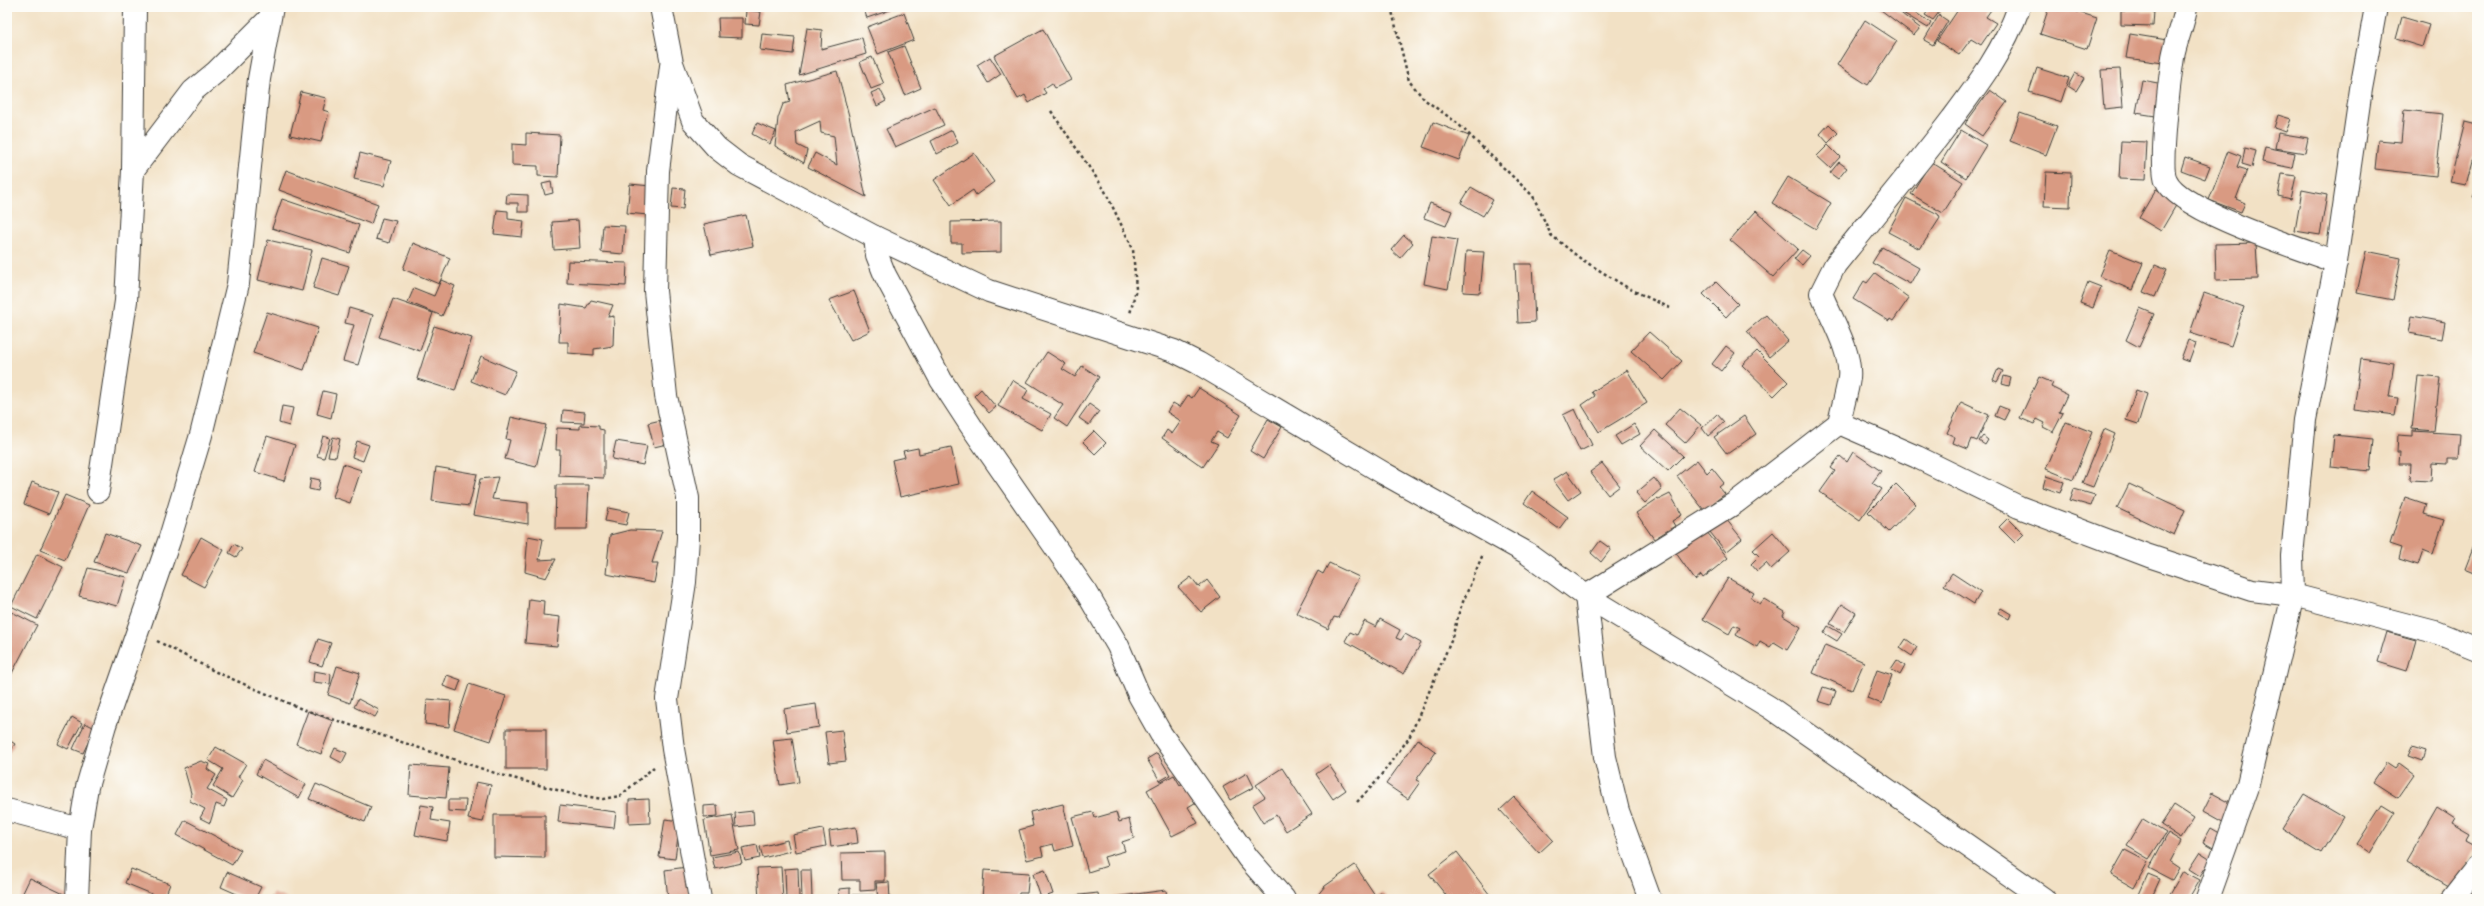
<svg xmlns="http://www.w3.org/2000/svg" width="2484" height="906" font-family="'Gochi Hand',sans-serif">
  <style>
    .building { fill: #d99a82 }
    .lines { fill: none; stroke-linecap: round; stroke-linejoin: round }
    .minor-casing { stroke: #3c3a35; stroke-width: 24 }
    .path { stroke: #3c3a35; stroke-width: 2.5; stroke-dasharray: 3 3; stroke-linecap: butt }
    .minor { stroke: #fff; stroke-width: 22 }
  </style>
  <rect width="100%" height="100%" fill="#fdfcf7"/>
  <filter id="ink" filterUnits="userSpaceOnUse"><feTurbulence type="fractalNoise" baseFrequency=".025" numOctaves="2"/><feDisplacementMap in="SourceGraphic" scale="8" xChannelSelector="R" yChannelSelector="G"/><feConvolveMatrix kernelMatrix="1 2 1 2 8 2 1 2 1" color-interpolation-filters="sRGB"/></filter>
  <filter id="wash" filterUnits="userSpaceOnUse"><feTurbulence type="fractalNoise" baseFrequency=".012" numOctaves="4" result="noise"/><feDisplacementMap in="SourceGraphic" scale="16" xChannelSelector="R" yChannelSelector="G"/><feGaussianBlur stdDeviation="0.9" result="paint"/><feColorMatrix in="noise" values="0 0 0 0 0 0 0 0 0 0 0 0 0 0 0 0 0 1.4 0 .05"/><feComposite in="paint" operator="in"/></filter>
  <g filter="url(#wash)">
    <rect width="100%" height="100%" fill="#f2e1c5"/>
    <g id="blocks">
      <!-- building -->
      <g class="building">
        <polygon points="863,7 899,7 867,18"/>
        <polygon points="1877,7 1893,7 1920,28 1914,35"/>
        <polygon points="1907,7 1931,23 1928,28 1903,13"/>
        <polygon points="1931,7 1943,7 1933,20 1925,15"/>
        <polygon points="1960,7 1993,7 1986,17 1996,23 1981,45 1971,39 1959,55 1937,41"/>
        <polygon points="2049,7 2062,7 2097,18 2087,49 2040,34"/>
        <polygon points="746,10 761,12 759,25 745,24"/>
        <polygon points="2121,11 2154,11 2153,26 2121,25"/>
        <polygon points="904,13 914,40 878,54 867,27"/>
        <polygon points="1939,15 1948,21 1933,45 1924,40"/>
        <polygon points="2402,17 2429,25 2422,47 2396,39"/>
        <polygon points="718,18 742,18 742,38 719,37"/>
        <polygon points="1865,20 1897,41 1868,85 1837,65"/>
        <polygon points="807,28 822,30 821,49 862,38 866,54 799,75"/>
        <polygon points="1043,29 1071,80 1055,88 1052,83 1043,89 1046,93 1029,103 1025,95 1018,99 994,56"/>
        <polygon points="762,34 795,37 793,54 760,50"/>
        <polygon points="2130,34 2167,40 2163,63 2126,58"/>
        <polygon points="904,46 921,88 905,95 888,52"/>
        <polygon points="872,57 884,84 871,89 860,62"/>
        <polygon points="990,57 1001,74 988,83 977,65"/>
        <polygon points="2037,68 2069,78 2061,102 2029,92"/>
        <polygon points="2120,69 2123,107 2104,109 2101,70"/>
        <polygon points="837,71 849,116 866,197 808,167 815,153 837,165 834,136 821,133 820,121 796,132 797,145 807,150 804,163 775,146 778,118 783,104 790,102 787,85"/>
        <polygon points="2075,73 2084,78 2076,91 2068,86"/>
        <polygon points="2142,80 2168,85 2162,117 2136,113"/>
        <polygon points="880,89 886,101 877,106 871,93"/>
        <polygon points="1990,90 2007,102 1982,136 1965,124"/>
        <polygon points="301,92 326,98 323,110 329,112 321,142 290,135"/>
        <polygon points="935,107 944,125 895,147 886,129"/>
        <polygon points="2404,110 2443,114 2436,176 2375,169 2378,140 2401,142"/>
        <polygon points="2020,113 2057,126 2046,155 2010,141"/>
        <polygon points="2278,115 2291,119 2286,132 2274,128"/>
        <polygon points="1433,122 1469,136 1459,160 1423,147"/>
        <polygon points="2465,122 2477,125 2477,142 2466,185 2450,182"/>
        <polygon points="757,123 776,131 770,144 752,134"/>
        <polygon points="1829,124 1838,133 1828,143 1820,134"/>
        <polygon points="952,130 958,143 937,154 931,141"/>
        <polygon points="1961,130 1986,145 1966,178 1941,162"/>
        <polygon points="526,133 560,135 558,177 538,176 538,166 512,165 512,144 526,145"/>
        <polygon points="2278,133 2308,138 2305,153 2275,148"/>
        <polygon points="2121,141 2147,142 2145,180 2119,179"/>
        <polygon points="1828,145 1840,157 1830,168 1817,156"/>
        <polygon points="2265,147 2295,153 2292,168 2262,162"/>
        <polygon points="2245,148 2256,151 2252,167 2242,164"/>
        <polygon points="2228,151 2241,156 2237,167 2247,170 2236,199 2245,203 2241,212 2209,200"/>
        <polygon points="360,153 391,161 384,186 354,179"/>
        <polygon points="974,153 994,182 976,195 973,190 951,205 934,180"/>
        <polygon points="2185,157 2210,166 2205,179 2181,170"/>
        <polygon points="1839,162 1847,168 1838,179 1830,173"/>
        <polygon points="1931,162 1963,182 1943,213 1911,194"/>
        <polygon points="286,170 378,204 371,224 279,190"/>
        <polygon points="2046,172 2071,173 2070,207 2044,206"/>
        <polygon points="2282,174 2296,176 2291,199 2278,196"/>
        <polygon points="1788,177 1831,203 1816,229 1772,203"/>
        <polygon points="551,182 553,193 545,195 542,184"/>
        <polygon points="630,184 651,186 648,215 627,213"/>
        <polygon points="1471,187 1493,200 1483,216 1461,203"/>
        <polygon points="673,188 685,189 683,209 671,208"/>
        <polygon points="2477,188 2477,199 2473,197"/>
        <polygon points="2156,189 2178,202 2161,231 2139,218"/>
        <polygon points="2302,190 2327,195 2320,235 2295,231"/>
        <polygon points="507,194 528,195 528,212 518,212 518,203 506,203"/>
        <polygon points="1906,198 1938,214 1940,218 1920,249 1888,232"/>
        <polygon points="282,199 359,225 350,253 272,228"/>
        <polygon points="1430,203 1452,211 1446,226 1424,218"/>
        <polygon points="497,210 508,211 508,219 524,221 522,237 494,234"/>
        <polygon points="1756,211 1798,249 1773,277 1730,240"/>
        <polygon points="746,215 753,246 711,255 704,224"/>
        <polygon points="382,218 396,221 389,243 376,239"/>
        <polygon points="578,220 580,248 554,250 552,222"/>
        <polygon points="1001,221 1001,252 962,253 962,243 951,243 951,222"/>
        <polygon points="603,225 625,226 623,254 601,252"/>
        <polygon points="1404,235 1413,243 1400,258 1391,250"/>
        <polygon points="1432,236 1457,240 1448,289 1424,284"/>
        <polygon points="268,240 312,250 302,291 258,280"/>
        <polygon points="413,243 450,258 439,284 403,269"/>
        <polygon points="2256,243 2258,279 2216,280 2215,244"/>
        <polygon points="1882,247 1919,268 1910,284 1872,263"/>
        <polygon points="1802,250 1810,256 1802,265 1794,259"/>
        <polygon points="2110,250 2143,263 2132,290 2099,276"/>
        <polygon points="1466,251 1484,252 1480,293 1463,292"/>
        <polygon points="2366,251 2401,258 2393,300 2357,293"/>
        <polygon points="322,258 349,266 339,296 313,288"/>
        <polygon points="568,261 627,263 626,286 567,283"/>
        <polygon points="1515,264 1532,264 1535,322 1518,323"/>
        <polygon points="2155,265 2167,270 2155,297 2143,292"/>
        <polygon points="1875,273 1909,298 1893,321 1890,319 1889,321 1853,299 1864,281 1867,283"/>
        <polygon points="441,280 455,286 442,316 408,302 414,288 434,296"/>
        <polygon points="1716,282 1738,304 1726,317 1703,294"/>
        <polygon points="2088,282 2101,287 2093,308 2080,303"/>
        <polygon points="854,291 870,331 851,340 829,300"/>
        <polygon points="2204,293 2244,307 2231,346 2190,333"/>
        <polygon points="393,299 433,313 420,351 379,337"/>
        <polygon points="591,300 613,305 608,317 614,316 613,346 594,349 594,355 568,353 568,342 559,342 561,304 586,308"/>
        <polygon points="349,308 373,315 358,365 343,361 354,325 345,323"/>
        <polygon points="2140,308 2154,314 2139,347 2126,340"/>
        <polygon points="267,312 318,328 304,370 253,353"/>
        <polygon points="1766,315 1788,341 1769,357 1747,331"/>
        <polygon points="2412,316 2445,322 2442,339 2409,333"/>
        <polygon points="434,326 472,338 455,391 417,379"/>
        <polygon points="1649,332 1682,361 1664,380 1631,351"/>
        <polygon points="2188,340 2196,343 2189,362 2181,359"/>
        <polygon points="1726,346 1735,353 1721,371 1712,364"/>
        <polygon points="1757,351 1788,382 1774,396 1742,365"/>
        <polygon points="1047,352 1066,364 1062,369 1075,377 1082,366 1099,377 1067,427 1054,418 1063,405 1027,382"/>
        <polygon points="481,356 516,371 505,395 471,381"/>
        <polygon points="2361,358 2394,363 2389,397 2398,398 2395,415 2354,410"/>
        <polygon points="1998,369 2003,371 1997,382 1993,380"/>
        <polygon points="1627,370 1647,403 1599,432 1582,405 1595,396 1592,392"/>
        <polygon points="2004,376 2011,378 2009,386 2002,384"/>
        <polygon points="2418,376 2440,378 2434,431 2412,429"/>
        <polygon points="2039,377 2053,383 2051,387 2067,395 2059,412 2063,413 2053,432 2043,427 2045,423 2037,419 2034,424 2020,418"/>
        <polygon points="1012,380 1028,390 1023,399 1051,414 1042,430 998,406"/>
        <polygon points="1199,388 1241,415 1227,438 1217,432 1211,441 1218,444 1203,467 1162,438 1167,430 1172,434 1181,421 1167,412 1173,403 1180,407 1188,395 1192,398"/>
        <polygon points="981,389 996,407 989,413 974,396"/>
        <polygon points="2136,390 2147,394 2138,424 2126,420"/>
        <polygon points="323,391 336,394 331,418 317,414"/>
        <polygon points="1961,402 1989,415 1977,441 1972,439 1968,449 1953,443 1955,437 1947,433"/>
        <polygon points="1089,404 1099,411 1089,425 1079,418"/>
        <polygon points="282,406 293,408 289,426 279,423"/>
        <polygon points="1999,406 2009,410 2004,420 1995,416"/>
        <polygon points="1680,408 1701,425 1685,443 1665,425"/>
        <polygon points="1575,409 1592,445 1580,451 1563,415"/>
        <polygon points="563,410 585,412 584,423 562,422"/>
        <polygon points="1717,414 1724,422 1708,436 1702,428"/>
        <polygon points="1744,416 1756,434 1727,454 1714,437"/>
        <polygon points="511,417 546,425 536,467 505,459 510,440 506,439"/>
        <polygon points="1268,419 1282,427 1263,459 1250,451"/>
        <polygon points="661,420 667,444 654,447 648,423"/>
        <polygon points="2066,422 2092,432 2073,480 2046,469"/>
        <polygon points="1634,424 1640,434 1621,445 1615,436"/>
        <polygon points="580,425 599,426 599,429 604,430 604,478 559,476 560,450 556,450 557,428 580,429"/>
        <polygon points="2104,429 2115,434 2093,487 2082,483"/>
        <polygon points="1655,430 1683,456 1668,471 1640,446"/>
        <polygon points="1094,431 1106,443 1095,454 1083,442"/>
        <polygon points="2413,431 2460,434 2458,459 2447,459 2447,464 2432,463 2431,481 2410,480 2411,464 2399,464 2400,452 2397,452 2398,435 2413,436"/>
        <polygon points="2334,435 2373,439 2370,471 2331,467"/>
        <polygon points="267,436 295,445 284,481 255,472"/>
        <polygon points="323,436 330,438 324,458 317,456"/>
        <polygon points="1983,436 1988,440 1985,445 1979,441"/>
        <polygon points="333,437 340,439 336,457 328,456"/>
        <polygon points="357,441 369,445 363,461 352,457"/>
        <polygon points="616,441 647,446 643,465 612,459"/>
        <polygon points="951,447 959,484 900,497 892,460 905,457 903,451 918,448 919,454"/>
        <polygon points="1853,452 1881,471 1872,483 1882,489 1860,520 1820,492 1835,471 1831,468 1840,456 1847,462"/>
        <polygon points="1697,460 1707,473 1712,468 1724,483 1719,487 1725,494 1704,510 1677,476"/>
        <polygon points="1602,463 1620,486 1608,495 1590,472"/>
        <polygon points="343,464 361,470 350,503 333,497"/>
        <polygon points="436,467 477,474 469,506 432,501"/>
        <polygon points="1567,471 1581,491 1568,500 1553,480"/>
        <polygon points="2046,476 2064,482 2060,493 2043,487"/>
        <polygon points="498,477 492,499 528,503 528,524 473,515 480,479"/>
        <polygon points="311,478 320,480 318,491 309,489"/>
        <polygon points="1654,478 1662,488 1645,503 1636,493"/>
        <polygon points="32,482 58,492 49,514 24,504"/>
        <polygon points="1896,484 1916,504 1889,532 1868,512"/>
        <polygon points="2129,484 2185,510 2174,535 2117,508"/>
        <polygon points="556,485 589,485 587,529 555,529"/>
        <polygon points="2074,489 2095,495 2091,506 2070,500"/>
        <polygon points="1532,491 1568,517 1559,529 1524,503"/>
        <polygon points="1670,494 1682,515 1672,521 1675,526 1654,539 1636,513 1657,499 1658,500"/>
        <polygon points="65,495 89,505 65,560 40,550"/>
        <polygon points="2405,497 2426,504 2423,514 2444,520 2433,554 2423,550 2418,565 2399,559 2402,548 2390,544"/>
        <polygon points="608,508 629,512 626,525 605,521"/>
        <polygon points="1722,514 1742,539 1726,552 1706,527"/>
        <polygon points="2008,518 2024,534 2015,543 1999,527"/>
        <polygon points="630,530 662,531 652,563 658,563 654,583 606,574 610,535"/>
        <polygon points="1706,531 1728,558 1703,578 1701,575 1695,580 1671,546"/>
        <polygon points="1773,532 1790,552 1771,569 1766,563 1757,571 1751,564 1759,556 1753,550"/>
        <polygon points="105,533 142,546 129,573 94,562"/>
        <polygon points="528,536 543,539 539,560 556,559 546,578 525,572"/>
        <polygon points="201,537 224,550 204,587 181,575"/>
        <polygon points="2477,538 2477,574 2465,569"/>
        <polygon points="1600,541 1611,549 1601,562 1591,553"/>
        <polygon points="234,544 242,549 236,557 229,553"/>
        <polygon points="37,554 63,567 37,619 11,606"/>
        <polygon points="1329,563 1359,577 1338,618 1334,617 1328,629 1296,613 1318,571 1323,574"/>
        <polygon points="88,568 126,577 117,606 79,596"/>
        <polygon points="1952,573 1981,592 1974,604 1944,585"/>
        <polygon points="1191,577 1199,587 1207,580 1220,597 1201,612 1178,587"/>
        <polygon points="1728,578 1754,593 1751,598 1760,604 1764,599 1785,612 1783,616 1801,627 1787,650 1774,642 1770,647 1760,641 1757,647 1736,635 1740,628 1734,625 1729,634 1703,619"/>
        <polygon points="529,599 544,601 543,615 560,617 557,646 525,643"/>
        <polygon points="1842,604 1856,613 1844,632 1830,624"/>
        <polygon points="2001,608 2011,614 2009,619 1998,613"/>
        <polygon points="12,612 37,625 10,677 7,675 7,622"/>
        <polygon points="1380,619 1400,630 1396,638 1401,640 1405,634 1421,643 1404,674 1345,641 1350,632 1357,635 1364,621 1376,627"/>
        <polygon points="1828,626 1842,634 1837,641 1824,633"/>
        <polygon points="2387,632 2416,640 2407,671 2378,662"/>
        <polygon points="318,639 331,643 322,666 310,662"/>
        <polygon points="1906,639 1917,647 1912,656 1900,648"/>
        <polygon points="1825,645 1864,662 1852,690 1813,673"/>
        <polygon points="1897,660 1905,666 1900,675 1891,669"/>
        <polygon points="337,666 360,673 350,703 328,695"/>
        <polygon points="1877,670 1892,675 1882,704 1867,698"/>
        <polygon points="314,671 331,674 330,684 313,682"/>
        <polygon points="447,675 461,680 457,691 443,686"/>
        <polygon points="469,684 506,696 491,741 454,729"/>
        <polygon points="1823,687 1836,691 1831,705 1818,701"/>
        <polygon points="358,699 379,710 375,717 354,707"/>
        <polygon points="427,699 451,701 449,727 425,724"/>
        <polygon points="816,704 819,727 787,732 784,709"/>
        <polygon points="308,711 333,721 321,754 296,744"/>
        <polygon points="72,717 82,723 68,749 58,744"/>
        <polygon points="85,723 95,728 83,753 73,749"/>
        <rect x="506" y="729" width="40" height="40"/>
        <polygon points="842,730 846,761 829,763 825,732"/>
        <polygon points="792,738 799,782 780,785 773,740"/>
        <polygon points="1418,739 1436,752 1416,780 1420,782 1408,799 1386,784"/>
        <polygon points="9,740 15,744 7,756 7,742"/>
        <polygon points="216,747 246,764 238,777 243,780 232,798 213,786 223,769 208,760"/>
        <polygon points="2412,747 2425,751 2422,761 2408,756"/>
        <polygon points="335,748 347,753 342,763 331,757"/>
        <polygon points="1157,753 1170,775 1160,781 1147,759"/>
        <polygon points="263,760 306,784 299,798 256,774"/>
        <polygon points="201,761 209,764 207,769 216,775 207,789 227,800 224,807 216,804 210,823 200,818 205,809 190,801 191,793 184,768"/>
        <polygon points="2386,763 2395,769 2399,764 2414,775 2398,798 2373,782"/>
        <polygon points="411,765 449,768 446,798 409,795"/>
        <polygon points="1329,765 1346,790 1333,799 1316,774"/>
        <polygon points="1282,768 1312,814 1286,831 1276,815 1263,823 1252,805 1265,797 1256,785"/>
        <polygon points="1247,773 1254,787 1230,800 1223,787"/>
        <polygon points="1174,775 1180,785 1187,781 1198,801 1188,807 1198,823 1172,836 1147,790"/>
        <polygon points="476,782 491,785 483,822 468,819"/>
        <polygon points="316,784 371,807 365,822 309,799"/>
        <polygon points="2212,793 2238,807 2228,825 2203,811"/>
        <polygon points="2304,794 2343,817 2321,853 2282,829"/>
        <polygon points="1514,797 1553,840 1539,853 1500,810"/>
        <polygon points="649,799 650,823 629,824 629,800"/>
        <polygon points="448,800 466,800 465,812 448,811"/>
        <polygon points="1063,804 1073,846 1055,851 1053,844 1041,847 1043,856 1027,860 1019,830 1033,826 1030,812"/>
        <polygon points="421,805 433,807 431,820 450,823 447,841 415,835"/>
        <polygon points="560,805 616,812 614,828 558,822"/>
        <polygon points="717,805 718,816 704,817 704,806"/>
        <polygon points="2174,805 2194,818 2181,838 2161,825"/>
        <polygon points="2382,805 2395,813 2370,853 2357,844"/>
        <polygon points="2437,807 2454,818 2451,823 2470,834 2466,841 2477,847 2454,889 2406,861"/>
        <polygon points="753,811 754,825 736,827 735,813"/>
        <polygon points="1093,812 1095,818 1116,812 1119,822 1129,819 1134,838 1122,842 1125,851 1104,857 1107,866 1088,872 1072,817"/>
        <polygon points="494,815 545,815 545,858 494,857"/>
        <polygon points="732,815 739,850 710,855 704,820"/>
        <polygon points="665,819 680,821 675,859 659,857"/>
        <polygon points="2143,819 2166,833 2149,859 2127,846"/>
        <polygon points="185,820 241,850 232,865 177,835"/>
        <polygon points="856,827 858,843 831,847 829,831"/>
        <polygon points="2211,828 2223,835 2215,849 2203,842"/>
        <polygon points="823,829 826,846 796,852 793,835"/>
        <polygon points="2168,833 2181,841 2170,862 2179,868 2172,880 2149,868"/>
        <polygon points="787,840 790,851 763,858 760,847"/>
        <polygon points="757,845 760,858 745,861 742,848"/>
        <polygon points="2125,850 2148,862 2134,888 2111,875"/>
        <polygon points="739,852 742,863 715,869 712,857"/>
        <polygon points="885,852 885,881 875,881 875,890 860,891 860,880 842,880 841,853"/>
        <polygon points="1457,852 1493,899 1449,899 1429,874"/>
        <polygon points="2200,852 2211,859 2200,876 2189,869"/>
        <polygon points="1355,865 1375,895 1370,899 1318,899 1316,897 1325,886"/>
        <polygon points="687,867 690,898 668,899 665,870"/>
        <polygon points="781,867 783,899 759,899 757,868"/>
        <polygon points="798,868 799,898 786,899 785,869"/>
        <polygon points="131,869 170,884 164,899 125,883"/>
        <polygon points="801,870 811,870 812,899 802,899"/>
        <polygon points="984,870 1029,873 1027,893 1019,893 1018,899 982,899"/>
        <polygon points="1045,870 1053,894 1041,898 1033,874"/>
        <polygon points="2183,871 2200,880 2189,899 2167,899"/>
        <polygon points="227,872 261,887 255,899 248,899 221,887"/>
        <polygon points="2148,874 2160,879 2151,899 2137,899"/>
        <polygon points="30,878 70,897 69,899 20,899"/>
        <polygon points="889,882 890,899 878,899 876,883"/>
        <polygon points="850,888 850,899 840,899 839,889"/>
        <polygon points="1166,890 1167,899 1115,899 1114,897"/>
        <polygon points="1382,892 1388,899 1373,899"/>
        <polygon points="273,893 288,899 271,899"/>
        <polygon points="1098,893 1099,899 1053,899 1053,898"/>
        <rect x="853" y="895" width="20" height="4"/>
      </g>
    </g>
  </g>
  <g filter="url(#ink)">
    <use href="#blocks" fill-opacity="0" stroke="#3c3a35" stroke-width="1"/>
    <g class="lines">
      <!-- minor casing -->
      <g class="minor-casing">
        <g id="minor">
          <polyline points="661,7 672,63 693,121 717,148 739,165 875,237 989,291 1174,351 1198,363 1385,474 1527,553 1586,596 1769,707 2044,899"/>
          <path d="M2186,7C2184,24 2176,40 2173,57C2170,77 2159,166 2166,180C2179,211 2301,249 2336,262"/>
          <polyline points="671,66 658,171 655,291 666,396 688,498 688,538 685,582 667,699 673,749 700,899"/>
          <polyline points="133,170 193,91 216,72 268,20"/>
          <polyline points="875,237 877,255 885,275 941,380 971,426 1087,593 1118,646 1139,695 1161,734 1248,858 1284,899"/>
          <polyline points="1839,423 1917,457 2019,507 2149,556 2252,590 2293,595 2435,632 2477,649"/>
          <polyline points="98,491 126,301 133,170 135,7"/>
          <polyline points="7,810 80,829"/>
          <polyline points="77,899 80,829 87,787 105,725 169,541 201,435 238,284 259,79 272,7"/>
          <path d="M1650,899L1618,811L1605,757L1586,596L1735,503L1839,423C1842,408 1847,393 1849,378C1852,351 1830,317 1821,293L1835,265C1874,216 1914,169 1952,119C1979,83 2004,50 2019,7"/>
          <polyline points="2207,899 2248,784 2293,595 2292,556 2305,420 2336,262 2361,89 2376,7"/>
          <polyline points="2452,899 2477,867"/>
        </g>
      </g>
      <!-- path -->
      <g class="path">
        <polyline points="1391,7 1409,81 1425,100 1456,122 1533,196 1551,235 1581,259 1628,288 1670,308"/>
        <polyline points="1051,111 1104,189 1133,249 1136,289 1130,314"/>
        <polyline points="157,641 216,672 302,709 498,774 572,794 603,799 620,796 654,767"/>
        <polyline points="1357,802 1375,783 1409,738 1451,641 1460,609 1483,554"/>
      </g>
      <!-- minor -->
      <use href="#minor" class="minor"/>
    </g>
  </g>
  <!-- margin -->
  <rect width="2484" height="906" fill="none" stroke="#fdfcf7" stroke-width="24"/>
</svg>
